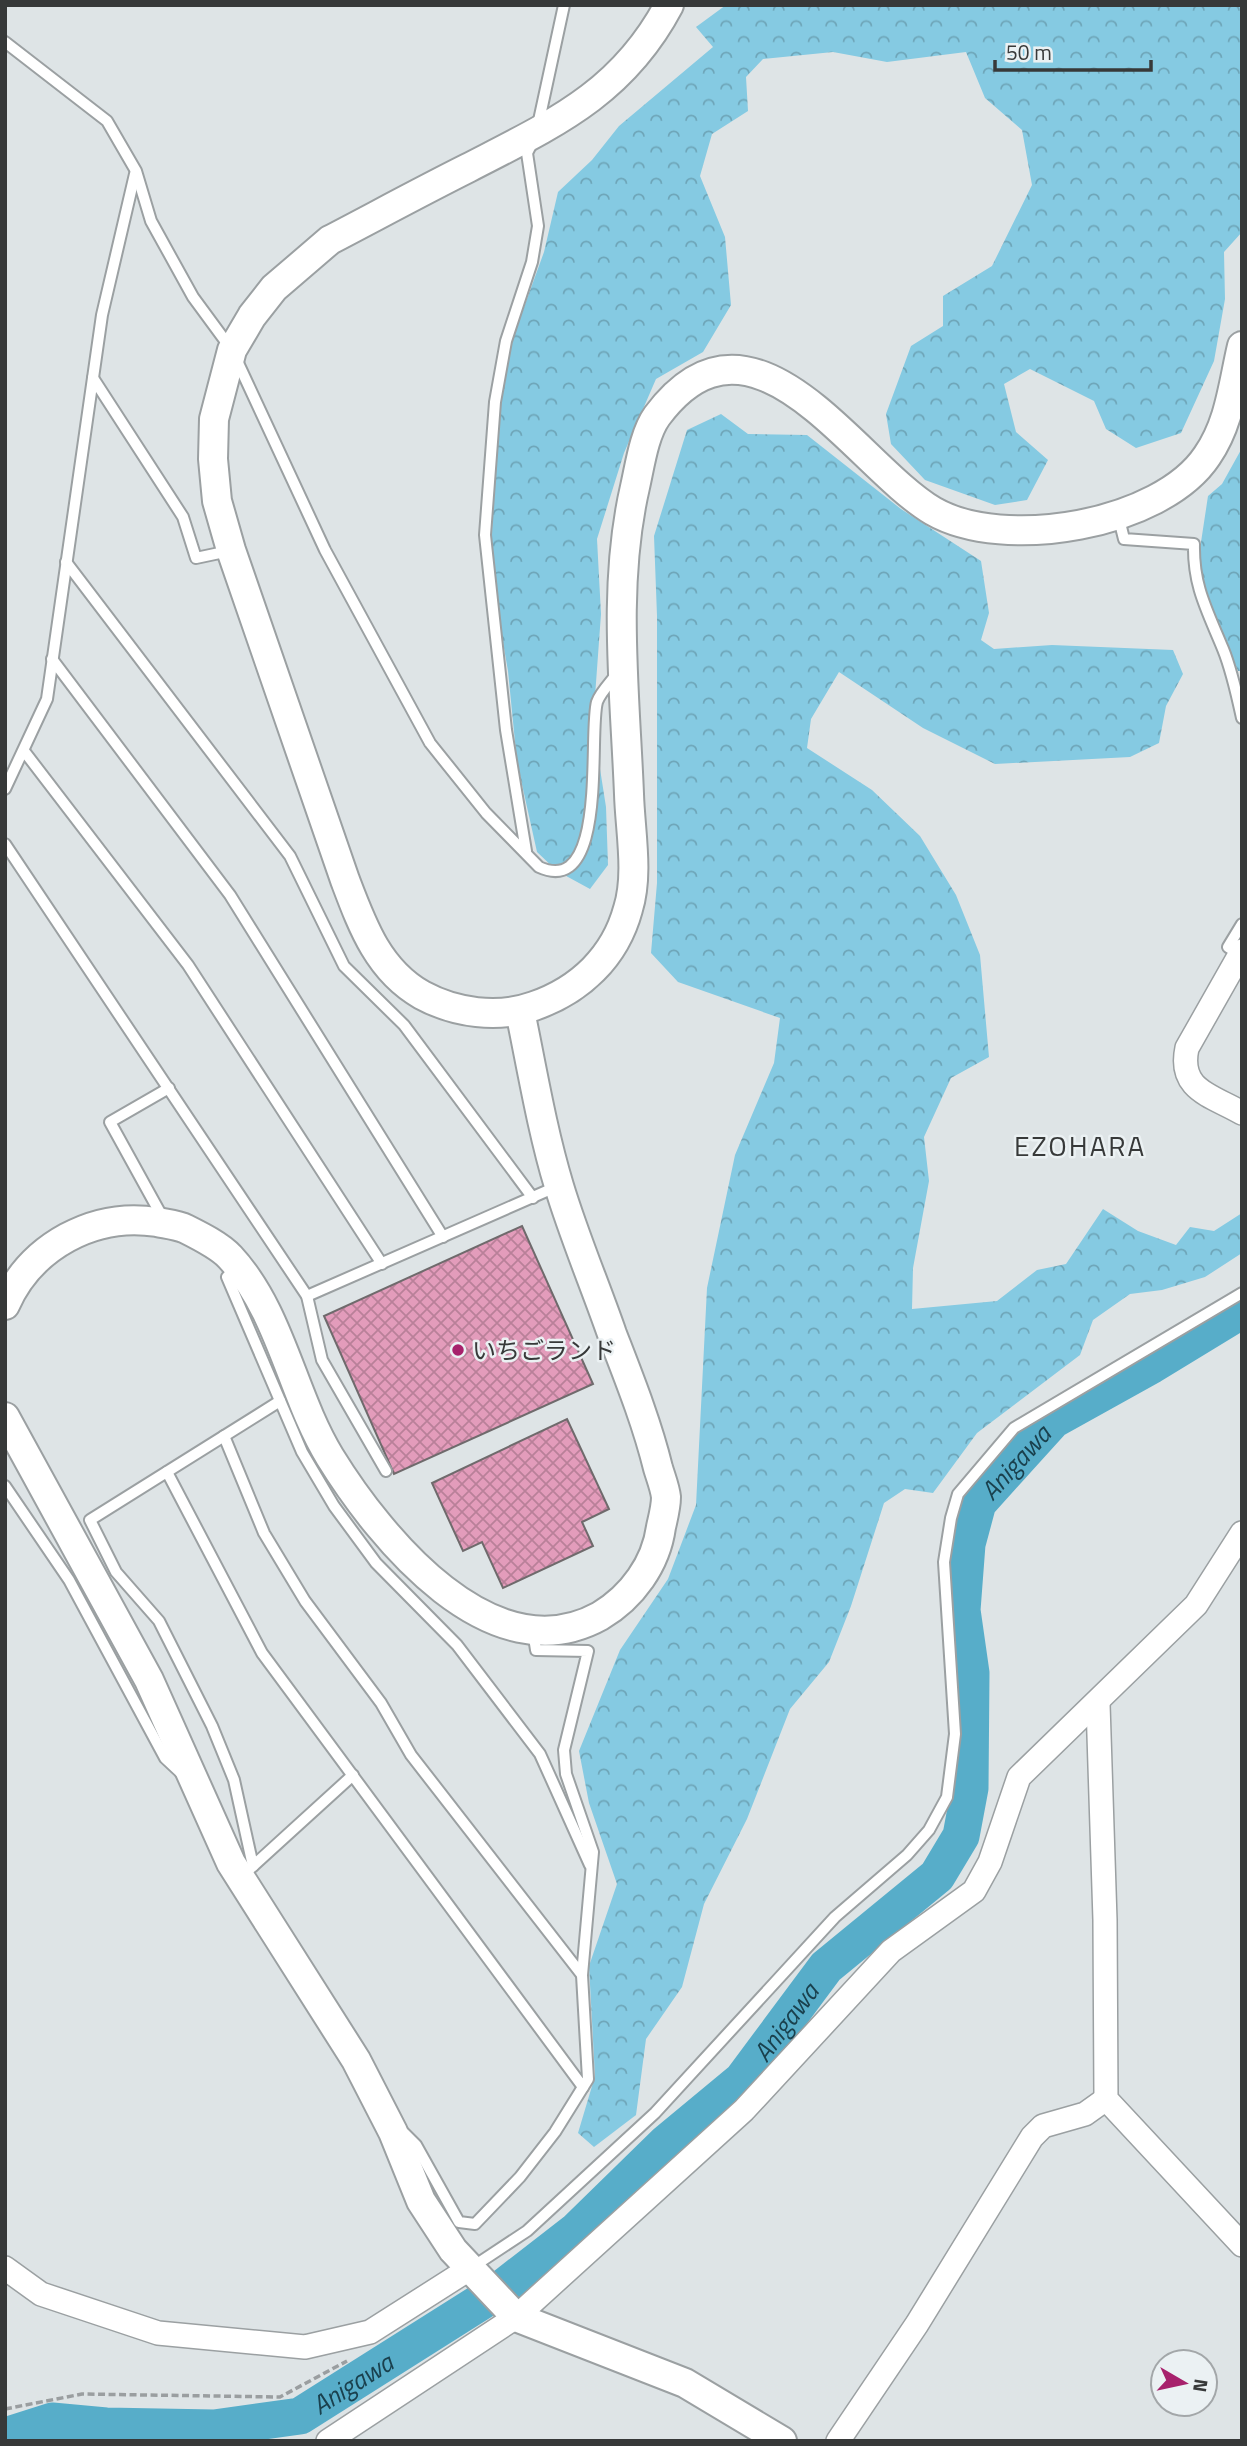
<svg xmlns="http://www.w3.org/2000/svg" width="1247" height="2446" font-family="'Titillium Web','Noto Sans JP',sans-serif">
  <style>
    .forest { fill: url(#forest-crowns) }
    .lines { fill: none; stroke-linecap: round; stroke-linejoin: round }
    .river { stroke: #57adc9; stroke-width: 37 }
    .building { fill: url(#building-cross-hatch); stroke: #6f6a6c; stroke-width: 2 }
    .service-casing { stroke: #9ba0a2; stroke-width: 14 }
    .minor-casing { stroke: #9ba0a2; stroke-width: 26 }
    .tertiary-casing { stroke: #9ba0a2; stroke-width: 32 }
    .path { stroke: #9a9ea0; stroke-width: 3.5; stroke-dasharray: 7 3.5; stroke-linecap: butt }
    .service { stroke: #fff; stroke-width: 10 }
    .minor { stroke: #fff; stroke-width: 23 }
    .tertiary { stroke: #fff; stroke-width: 28 }
    .poi-dot { fill: #a7216c; stroke: #ebf1f3; stroke-width: 2.5 }
    .labels { text-anchor: middle; dominant-baseline: central; stroke-width: 5; stroke-linejoin: round; paint-order: stroke }
    .poi-label { font-size: 24px; fill: #373939; stroke: #ebf1f3; text-anchor: start }
    .water-label { font-size: 26px; font-style: italic; fill: #1a414e; stroke: #ebf1f3 }
    .quarter-label { font-size: 28px; letter-spacing: 2px; fill: #373939; stroke: #ebf1f3 }
  </style>
  <defs>
    <pattern id="forest-crowns" width="20" height="18" patternUnits="userSpaceOnUse" patternTransform="scale(1.75)"><rect width="20" height="18" fill="#85cae2"/><path d="M2 6a3 3 0 1 1 6 0M12 15a3 3 0 1 1 6 0" fill="none" stroke="#6ea5b8"/></pattern>
    <pattern id="building-cross-hatch" width="8" height="8" patternUnits="userSpaceOnUse" patternTransform="scale(1.75)"><rect width="8" height="8" fill="#e39cbb"/><path d="M0 0l8 8M0 8l8-8" fill="none" stroke="#b98099"/></pattern>
  </defs>
  <rect width="100%" height="100%" fill="#dee4e6"/>
  <!-- forest -->
  <g class="forest">
    <polygon points="726,5 1242,5 1242,232 1224,252 1225,299 1214,361 1181,433 1136,448 1106,429 1094,401 1030,369 1004,384 1016,432 1048,460 1027,500 995,505 925,480 891,444 886,414 911,346 943,326 943,296 992,266 1032,185 1022,130 985,98 966,52 887,62 833,52 763,59 746,77 748,111 712,134 700,176 725,237 731,305 703,352 656,379 624,453 597,539 601,614 593,724 606,807 608,865 590,889 557,871 537,852 517,762 508,671 491,574 495,419 511,343 544,252 558,192 592,160 619,126 713,47 696,27"/>
    <polygon points="721,414 748,434 807,435 901,509 981,561 989,613 981,640 994,649 1052,645 1173,650 1183,674 1166,706 1159,743 1130,757 995,764 923,728 839,672 811,719 807,748 872,790 920,836 956,895 980,955 989,1057 951,1078 924,1137 929,1181 913,1268 912,1309 997,1301 1037,1270 1066,1264 1103,1209 1138,1231 1176,1245 1190,1227 1214,1231 1242,1213 1242,1253 1205,1277 1162,1290 1130,1294 1093,1320 1080,1355 977,1433 933,1493 905,1489 884,1503 851,1606 829,1662 790,1709 747,1819 704,1904 682,1987 646,2039 636,2115 594,2147 578,2133 595,2076 589,1966 617,1884 589,1803 579,1751 620,1650 668,1579 696,1505 707,1288 735,1155 774,1063 780,1018 678,982 651,953 657,883 657,616 654,536 687,430"/>
    <polygon points="1242,448 1242,671 1238,671 1211,609 1198,562 1208,496 1222,484"/>
  </g>
  <g class="lines">
    <!-- river -->
    <path class="river" id="s1" d="M5,2436L52,2421L106,2426L214,2428L300,2416L501,2289L577,2230L666,2143L742,2080L826,1967L937,1876L961,1836L970,1788L971,1673L962,1610L967,1544L978,1503L1053,1420L1152,1365L1242,1310"/>
  </g>
  <!-- building -->
  <g class="building">
    <polygon points="522,1226 593,1384 394,1474 324,1316"/>
    <polygon points="567,1419 609,1509 582,1522 593,1546 503,1588 482,1542 463,1551 432,1483"/>
  </g>
  <g class="lines">
    <!-- service casing -->
    <g class="service-casing">
      <g id="service">
        <path d="M5,42L107,121L136,171L151,221L193,297L232,350L325,550L430,743L486,813L539,867C609,899 588,733 597,702C600,693 610,683 616,675"/>
        <polyline points="538,125 564,5"/>
        <polyline points="93,378 183,517 196,558 229,551"/>
        <path d="M1118,515L1124,539L1194,544C1193,586 1207,610 1223,649C1232,671 1237,695 1242,718"/>
        <polyline points="66,562 290,856 344,966 404,1025 533,1198"/>
        <polyline points="52,659 230,895 443,1237"/>
        <polyline points="24,751 188,965 382,1264"/>
        <polyline points="5,789 47,699 102,315 135,174"/>
        <polyline points="5,844 307,1296 322,1360 386,1471"/>
        <polyline points="526,851 506,730 485,535 495,402 506,341 532,262 538,226 527,153 533,141"/>
        <polyline points="1239,954 1228,947 1242,924"/>
        <polyline points="164,1220 110,1122 169,1088"/>
        <polyline points="237,1267 227,1277 302,1452 334,1506 376,1563 457,1645 540,1754 590,1865"/>
        <polyline points="307,1296 558,1186"/>
        <polyline points="224,1436 264,1533 305,1601 381,1703 411,1755 582,1975"/>
        <polyline points="167,1472 262,1653 583,2087"/>
        <polyline points="5,1486 69,1580 165,1758 180,1772"/>
        <polyline points="253,1866 353,1775"/>
        <polyline points="242,1876 253,1866 234,1780 212,1726 159,1621 116,1572 90,1520 280,1401"/>
        <polyline points="404,2133 416,2145 459,2222 475,2224 520,2177 555,2132 588,2079 582,1975 593,1852 566,1774 564,1750 588,1651 536,1650 533,1631"/>
        <polyline points="471,2268 527,2231 655,2113 835,1917 907,1855 929,1830 947,1797 955,1734 944,1562 951,1518 958,1494 1014,1428 1242,1293"/>
      </g>
    </g>
    <!-- minor casing -->
    <g class="minor-casing">
      <g id="minor">
        <path d="M1242,951L1187,1048C1178,1090 1211,1095 1242,1113"/>
        <polyline points="1098,1704 1105,1920 1106,2099 1242,2245"/>
        <polyline points="5,2268 41,2294 158,2333 305,2347 370,2332 469,2269"/>
        <polyline points="328,2441 516,2317 744,2110 891,1951 974,1891 990,1862 1019,1777 1196,1605 1242,1533"/>
        <polyline points="838,2441 917,2324 1032,2137 1043,2126 1085,2114 1106,2099"/>
      </g>
    </g>
    <!-- tertiary casing -->
    <g class="tertiary-casing">
      <g id="tertiary">
        <path d="M669,5C622,94 553,124 468,168C422,191 376,216 330,240L274,288L252,316L232,350L214,419L213,459L217,501L231,550L345,880C362,925 378,970 422,995C455,1013 498,1019 534,1006C580,990 615,957 628,909C639,874 630,830 629,794C625,693 612,586 635,487C640,465 644,434 657,416C753,287 854,464 933,511C1004,552 1161,525 1207,456C1230,423 1233,384 1242,346"/>
        <path d="M5,1305C31,1246 94,1212 157,1222C167,1224 178,1225 186,1229C200,1236 220,1246 230,1257C281,1312 292,1395 330,1457C380,1538 492,1676 600,1616C632,1597 656,1564 661,1527C663,1518 666,1507 666,1497C665,1488 661,1478 658,1468C647,1423 629,1378 612,1334C595,1285 574,1236 559,1186C542,1130 532,1069 520,1011"/>
        <polyline points="5,1417 149,1680 231,1863 356,2060 393,2132 421,2201 453,2250 516,2317 685,2383 782,2441"/>
      </g>
    </g>
    <!-- path -->
    <polyline class="path" points="5,2409 82,2394 280,2397 347,2361"/>
    <!-- service -->
    <use href="#service" class="service"/>
    <!-- minor -->
    <use href="#minor" class="minor"/>
    <!-- tertiary -->
    <use href="#tertiary" class="tertiary"/>
  </g>
  <!-- markers -->
  <circle class="poi-dot" cx="458" cy="1350" r="7"/>
  <g class="labels">
    <!-- poi labels -->
    <g class="poi-label">
      <text x="472" y="1350">いちごランド</text>
    </g>
    <!-- water labels -->
    <g class="water-label">
      <text stroke="none"><textPath href="#s1" startOffset="1578">Anigawa</textPath></text>
      <text stroke="none"><textPath href="#s1" startOffset="928">Anigawa</textPath></text>
      <text stroke="none"><textPath href="#s1" startOffset="360">Anigawa</textPath></text>
    </g>
    <!-- quarter labels -->
    <g class="quarter-label">
      <text x="1080" y="1145">EZOHARA</text>
    </g>
  </g>
  <!-- border -->
  <rect width="1247" height="2446" fill="none" stroke="#373939" stroke-width="14"/>
  <!-- north arrow -->
  <g transform="translate(1184 2383) rotate(99)"><circle r="33" fill="#ebf1f3" stroke="#a3a7a9" stroke-width="2"/>
  <path d="M0-5L12 26L0 18L-12 26Z" fill="#a7216c"/>
  <text y="-10" font-size="19" font-weight="bold" text-anchor="middle" fill="#373939">N</text>
  </g>
  <!-- scale -->
  <path d="M995 60v10h156v-10" fill="none" stroke="#373939" stroke-width="3.5"/>
  <text x="1006" y="60" font-size="21" fill="#373939" stroke="#ebf1f3" stroke-width="5" paint-order="stroke">50 m</text>
</svg>
